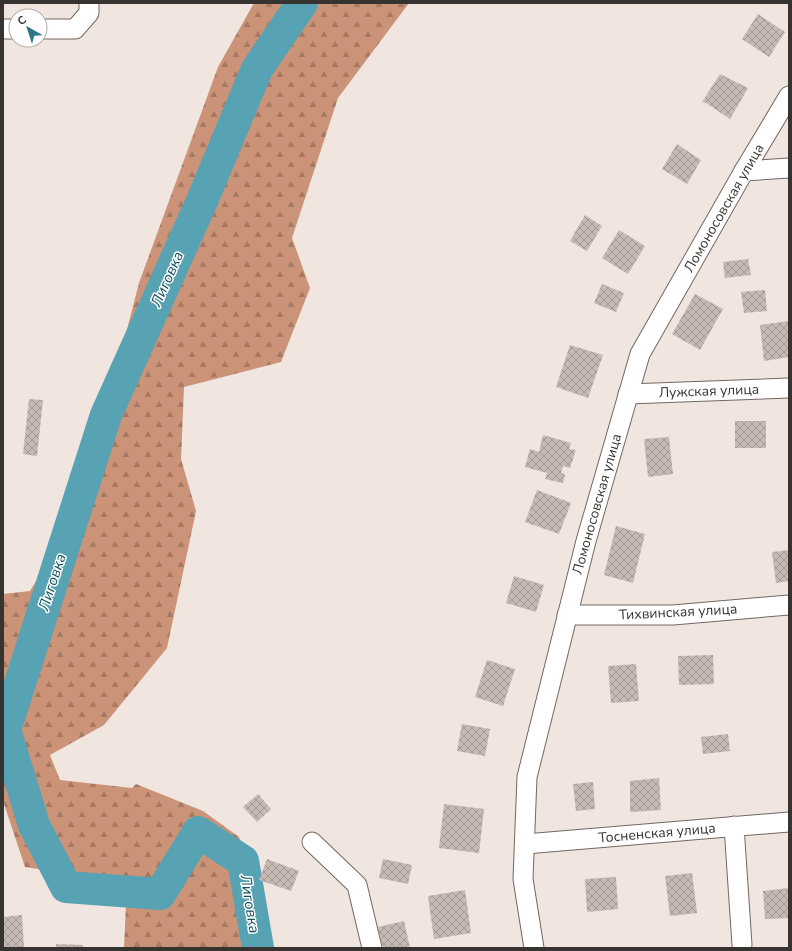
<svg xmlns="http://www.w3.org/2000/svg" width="792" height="951" font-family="'Nunito Sans',sans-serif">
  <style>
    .forest { fill: url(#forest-firs) }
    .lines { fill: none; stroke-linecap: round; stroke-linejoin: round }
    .river { stroke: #57a2b3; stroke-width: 32 }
    .building { fill: url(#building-cross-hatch) }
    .minor-casing { stroke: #726863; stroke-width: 21 }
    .minor { stroke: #fff; stroke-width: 19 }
    .labels { text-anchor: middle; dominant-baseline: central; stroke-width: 3; stroke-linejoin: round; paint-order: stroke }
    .street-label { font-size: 14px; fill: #373331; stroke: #fff }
    .water-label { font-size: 15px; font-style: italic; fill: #0f515e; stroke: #fff }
  </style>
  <defs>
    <pattern id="forest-firs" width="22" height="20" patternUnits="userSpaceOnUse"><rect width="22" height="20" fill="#cb9378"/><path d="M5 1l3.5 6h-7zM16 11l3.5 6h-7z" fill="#a67963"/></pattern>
    <pattern id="building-cross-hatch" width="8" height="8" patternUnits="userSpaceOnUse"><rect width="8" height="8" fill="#c6bab4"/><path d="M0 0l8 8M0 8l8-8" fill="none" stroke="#a29893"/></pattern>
  </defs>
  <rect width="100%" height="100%" fill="#f1e5df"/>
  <!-- forest -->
  <polygon class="forest" points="254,3 409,3 338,98 292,238 310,288 281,362 184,387 181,459 196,511 167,648 104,725 50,755 60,780 132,788 136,784 203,811 239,837 242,844 237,918 249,942 256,948 124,948 127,883 25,867 3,801 3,594 30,591 80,511 139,283 218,67"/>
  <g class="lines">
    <!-- river -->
    <polyline class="river" points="258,948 243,861 198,832 160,894 66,887 34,825 5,730 106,415 202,201 257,69 302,3"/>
  </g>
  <!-- building -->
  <g class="building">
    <polygon points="758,14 785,32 769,57 742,39"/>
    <polygon points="720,74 748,88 730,119 706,103 702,102"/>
    <polygon points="677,144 701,160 687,184 662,169"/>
    <polygon points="585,215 602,226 587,251 570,241"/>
    <polygon points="619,230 645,246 628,274 602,258"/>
    <polygon points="748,259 751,275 725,278 723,262"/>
    <polygon points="602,284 624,293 616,312 594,303"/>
    <polygon points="765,290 767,311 744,313 741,292"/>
    <polygon points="695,294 723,309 700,350 672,334"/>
    <polygon points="789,321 789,357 764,361 760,325"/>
    <polygon points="570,345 603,355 588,398 556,387"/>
    <polygon points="29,399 43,400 37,456 23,454"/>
    <rect x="735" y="421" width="31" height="27"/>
    <polygon points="543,435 571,443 569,449 576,450 570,468 563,466 561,473 565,474 563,483 545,479 547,473 525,467 530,449 539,452"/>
    <polygon points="669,437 673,474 648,477 644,439"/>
    <polygon points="537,490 571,503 559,534 525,522"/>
    <polygon points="616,526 645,534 633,583 604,575"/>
    <polygon points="789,550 789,581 776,583 772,552"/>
    <polygon points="514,576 544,585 536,612 506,603"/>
    <polygon points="713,655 714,684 679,685 678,656"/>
    <polygon points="487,660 515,669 503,706 475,697"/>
    <polygon points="636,664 639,701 611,703 608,666"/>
    <polygon points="462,724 490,729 485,756 457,751"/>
    <polygon points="728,734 730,751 703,754 701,737"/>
    <polygon points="659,778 661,810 630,812 630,781"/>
    <polygon points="593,782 595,809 576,811 573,784"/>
    <polygon points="258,794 271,809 257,822 243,807"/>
    <polygon points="444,804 484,809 479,853 439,848"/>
    <polygon points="267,859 299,871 291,891 259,880"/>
    <polygon points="383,859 412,865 408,884 379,878"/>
    <polygon points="692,873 697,913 670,916 665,876"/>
    <polygon points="616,877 618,909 587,912 585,879"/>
    <polygon points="789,888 789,918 765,919 763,891"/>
    <polygon points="465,890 471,933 434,939 428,896"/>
    <polygon points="22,915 24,948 3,948 3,917"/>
    <polygon points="404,921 410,948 383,948 378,927"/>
    <polygon points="56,944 83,945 82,948 56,948"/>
  </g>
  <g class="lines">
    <!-- minor casing -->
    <g class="minor-casing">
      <g id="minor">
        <polyline points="3,29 16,29"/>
        <polyline points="40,29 75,29 89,13 89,3"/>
        <polyline points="744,171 789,168"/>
        <polyline points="628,394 789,388"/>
        <polyline points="567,615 673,615 789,605"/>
        <polyline points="734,826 742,945"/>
        <polyline points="312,842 357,885 372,948"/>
        <polyline points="525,844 789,822"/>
        <polyline points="534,948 523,879 527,777 586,541 640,354 744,171 789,96"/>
      </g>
    </g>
    <!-- minor -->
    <use href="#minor" class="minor"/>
  </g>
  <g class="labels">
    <!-- street labels -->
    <g class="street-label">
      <text transform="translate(724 208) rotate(-60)">Ломоносовская улица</text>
      <text transform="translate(709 391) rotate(-2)">Лужская улица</text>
      <text transform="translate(597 504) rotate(-74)">Ломоносовская улица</text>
      <text transform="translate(678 612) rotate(-3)">Тихвинская улица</text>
      <text transform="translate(657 833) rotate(-5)">Тосненская улица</text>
    </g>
    <!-- water labels -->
    <g class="water-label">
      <text transform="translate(167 279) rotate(-66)">Лиговка</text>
      <text transform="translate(52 582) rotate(-72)">Лиговка</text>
      <text transform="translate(250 904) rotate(81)">Лиговка</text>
    </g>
  </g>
  <!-- border -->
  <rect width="792" height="951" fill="none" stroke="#373331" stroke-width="8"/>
  <!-- north arrow -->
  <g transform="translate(28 28) rotate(321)"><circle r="19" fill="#ffffff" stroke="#afadad"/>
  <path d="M0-3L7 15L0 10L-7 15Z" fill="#307583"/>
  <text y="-6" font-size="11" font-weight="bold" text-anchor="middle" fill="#373331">С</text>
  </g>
</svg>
